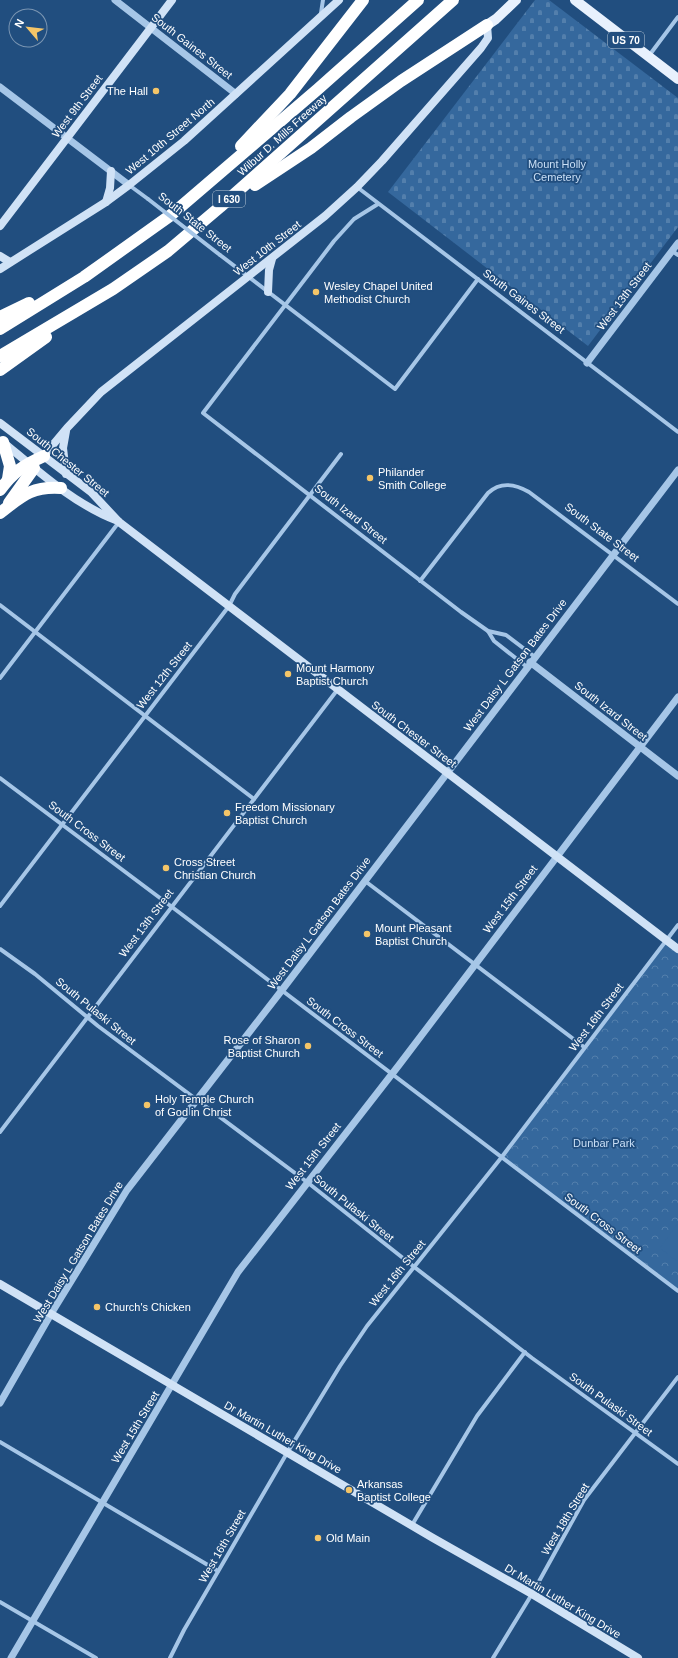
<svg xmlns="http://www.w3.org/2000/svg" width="678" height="1658" font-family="Arial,sans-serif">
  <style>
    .forest { fill: url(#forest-crowns) }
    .cemetery { fill: url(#cemetery-stones) }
    .garden { fill: #35689d }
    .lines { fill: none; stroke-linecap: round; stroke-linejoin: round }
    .minor { stroke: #a6c6e7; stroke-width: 4 }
    .tertiary { stroke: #a6c6e7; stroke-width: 7 }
    .secondary { stroke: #d0e2f6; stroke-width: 8 }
    .primary { stroke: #e8f1fd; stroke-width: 10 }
    .motorway { stroke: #fff; stroke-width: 12 }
    .minor-bridge { stroke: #a6c6e7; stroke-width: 4 }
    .poi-dot { fill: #f4c568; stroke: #214e7f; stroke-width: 1.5 }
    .labels { text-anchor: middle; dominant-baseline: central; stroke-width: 3.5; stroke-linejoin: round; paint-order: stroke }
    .shield { fill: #214e7f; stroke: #bccad9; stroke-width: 1 }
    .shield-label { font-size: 10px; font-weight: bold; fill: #fff }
    .street-label { font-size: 11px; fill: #fff; stroke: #214e7f }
    .poi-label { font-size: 11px; fill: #fff; stroke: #214e7f; text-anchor: start }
    .park-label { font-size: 11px; fill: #cadff6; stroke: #214e7f }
  </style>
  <defs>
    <pattern id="forest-crowns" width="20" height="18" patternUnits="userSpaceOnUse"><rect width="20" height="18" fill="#35689d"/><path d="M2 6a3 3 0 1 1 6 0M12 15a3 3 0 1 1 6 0" fill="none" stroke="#537fac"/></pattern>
    <pattern id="cemetery-stones" width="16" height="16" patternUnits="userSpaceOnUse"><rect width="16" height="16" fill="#35689d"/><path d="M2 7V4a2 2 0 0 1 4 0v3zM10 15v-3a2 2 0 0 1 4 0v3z" fill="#537fac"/></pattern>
  </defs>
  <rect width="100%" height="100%" fill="#214e7f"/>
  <!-- forest -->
  <polygon class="forest" points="666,940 678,949 678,1291 501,1158"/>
  <!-- cemetery -->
  <polygon class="cemetery" points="535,0 549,0 678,98 678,227 588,346 388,192"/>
  <!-- garden -->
  <polygon class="garden" points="678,1223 678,1262 660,1248"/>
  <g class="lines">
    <!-- minor -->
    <g class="minor">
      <polyline points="321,13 323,0"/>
      <polyline points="648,57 678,17"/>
      <polyline points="129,185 148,199"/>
      <polyline points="357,187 678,432"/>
      <polyline points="378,204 354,219 334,241 203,413 461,612 488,631 506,635 535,657"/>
      <polyline points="672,251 678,255"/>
      <polyline points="220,255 395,389 478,279"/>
      <path d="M420,581L488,493C501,481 515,484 529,492L678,604"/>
      <polyline points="0,605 254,799"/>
      <polyline points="488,631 494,641 527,667"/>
      <polyline points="0,678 119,522"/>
      <polyline points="0,778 172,907 678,1291"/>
      <polyline points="365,881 584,1047"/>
      <polyline points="0,906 229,606 235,594 341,454"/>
      <polyline points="0,949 35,974 98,1026 307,1182 413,1266 532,1358 678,1464"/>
      <polyline points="0,1132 338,689"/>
      <polyline points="0,1442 218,1571"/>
      <polyline points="412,1525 477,1416 525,1352"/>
      <polyline points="0,1602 96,1658"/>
      <polyline points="170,1658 184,1630 287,1453 340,1366 367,1326 501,1158 678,925"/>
      <polyline points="493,1658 532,1594 584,1500 678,1377"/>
    </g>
    <!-- tertiary -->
    <g class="tertiary">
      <polyline points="115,0 236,94"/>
      <polyline points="0,87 129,185"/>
      <polyline points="587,363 678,243"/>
      <polyline points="530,662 678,776"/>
      <polyline points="0,1403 51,1314 127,1190 282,990 678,470"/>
      <polyline points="11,1658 238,1272 399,1065 678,697"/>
    </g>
    <!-- secondary -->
    <g class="secondary">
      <polyline points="106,202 110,188 111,171"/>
      <polyline points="0,226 172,0"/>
      <polyline points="0,256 10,262"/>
      <polyline points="0,269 106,202 129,185 184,141 339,0"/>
      <polyline points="268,292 269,270 272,259"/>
      <polyline points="0,423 91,492 119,522 678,949"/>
      <polyline points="66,431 63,448 66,474"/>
      <path d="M3,442C38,471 75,505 118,521"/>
      <polyline points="41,459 67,428 101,392 325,216 357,187 382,161 481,48 488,38 487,25"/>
      <polyline points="0,1284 433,1538 532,1594 638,1658"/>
    </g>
    <!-- primary -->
    <g class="primary">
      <polyline points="575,0 678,79"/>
      <polyline points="487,25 496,19 516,0"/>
    </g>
    <!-- motorway -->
    <g class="motorway">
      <polyline points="241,146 290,94 363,0"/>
      <polyline points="255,185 311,148 351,117 401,81 487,25"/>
      <polyline points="0,317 29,303"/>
      <polyline points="0,329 84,277 171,215 318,89 418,0"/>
      <polyline points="0,356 113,289 168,251 220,207 453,0"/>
      <polyline points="0,370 46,337"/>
      <polyline points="3,442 10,466 8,479"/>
      <path d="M0,490C13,472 24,465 44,456"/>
      <polyline points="9,503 34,468"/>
      <path d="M0,513C22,496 32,486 61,488"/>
    </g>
    <!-- minor-bridge -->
    <polyline class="minor-bridge" points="148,199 220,255"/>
  </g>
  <!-- markers -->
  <g class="poi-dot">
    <circle cx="156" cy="91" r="4"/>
    <circle cx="316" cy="292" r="4"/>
    <circle cx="370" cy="478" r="4"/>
    <circle cx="288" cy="674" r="4"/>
    <circle cx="227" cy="813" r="4"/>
    <circle cx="166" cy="868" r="4"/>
    <circle cx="367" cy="934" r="4"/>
    <circle cx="308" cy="1046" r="4"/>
    <circle cx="147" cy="1105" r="4"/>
    <circle cx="97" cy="1307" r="4"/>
    <circle cx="349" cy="1490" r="4"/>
    <circle cx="318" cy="1538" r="4"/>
  </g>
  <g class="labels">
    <!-- shield labels -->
    <g class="shield">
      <rect x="608" y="32" width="36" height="16" rx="3"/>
      <rect x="213" y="191" width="32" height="16" rx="3"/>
    </g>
    <g class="shield-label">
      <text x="626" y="40">US 70</text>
      <text x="229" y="199">I 630</text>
    </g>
    <!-- street labels -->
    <g class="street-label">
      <text transform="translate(192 46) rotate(38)">South Gaines Street</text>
      <text transform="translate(77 106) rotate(-53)">West 9th Street</text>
      <text transform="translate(282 135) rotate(-42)">Wilbur D. Mills Freeway</text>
      <text transform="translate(170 136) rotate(-40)">West 10th Street North</text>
      <text transform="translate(195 222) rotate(38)">South State Street</text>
      <text transform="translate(267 248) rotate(-38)">West 10th Street</text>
      <text transform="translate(624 296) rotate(-53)">West 13th Street</text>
      <text transform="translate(524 301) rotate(37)">South Gaines Street</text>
      <text transform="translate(68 462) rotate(39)">South Chester Street</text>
      <text transform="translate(351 514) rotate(38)">South Izard Street</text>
      <text transform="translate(602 532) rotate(37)">South State Street</text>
      <text transform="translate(515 665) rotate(-53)">West Daisy L Gatson Bates Drive</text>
      <text transform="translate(164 675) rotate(-52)">West 12th Street</text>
      <text transform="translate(611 711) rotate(38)">South Izard Street</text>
      <text transform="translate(414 734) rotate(37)">South Chester Street</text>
      <text transform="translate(87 831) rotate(37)">South Cross Street</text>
      <text transform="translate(510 899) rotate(-53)">West 15th Street</text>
      <text transform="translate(146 923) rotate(-53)">West 13th Street</text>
      <text transform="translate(319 923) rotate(-53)">West Daisy L Gatson Bates Drive</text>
      <text transform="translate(96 1011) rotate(39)">South Pulaski Street</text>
      <text transform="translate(596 1017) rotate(-53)">West 16th Street</text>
      <text transform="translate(345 1027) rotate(37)">South Cross Street</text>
      <text transform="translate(313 1156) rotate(-52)">West 15th Street</text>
      <text transform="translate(354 1208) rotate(39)">South Pulaski Street</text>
      <text transform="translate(603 1223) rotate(37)">South Cross Street</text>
      <text transform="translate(78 1252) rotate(-59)">West Daisy L Gatson Bates Drive</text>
      <text transform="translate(397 1273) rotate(-51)">West 16th Street</text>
      <text transform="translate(611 1404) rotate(36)">South Pulaski Street</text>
      <text transform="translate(135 1427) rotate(-59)">West 15th Street</text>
      <text transform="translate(283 1437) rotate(30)">Dr Martin Luther King Drive</text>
      <text transform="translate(565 1519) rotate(-59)">West 18th Street</text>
      <text transform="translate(222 1546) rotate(-60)">West 16th Street</text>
      <text transform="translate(563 1601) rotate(31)">Dr Martin Luther King Drive</text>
    </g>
    <!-- poi labels -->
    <g class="poi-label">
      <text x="148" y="91" text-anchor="end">The Hall</text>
      <text x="324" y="286">Wesley Chapel United<tspan x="324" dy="13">Methodist Church</tspan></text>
      <text x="378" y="472">Philander<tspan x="378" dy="13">Smith College</tspan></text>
      <text x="296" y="668">Mount Harmony<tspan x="296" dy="13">Baptist Church</tspan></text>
      <text x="235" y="807">Freedom Missionary<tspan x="235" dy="13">Baptist Church</tspan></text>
      <text x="174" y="862">Cross Street<tspan x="174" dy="13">Christian Church</tspan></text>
      <text x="375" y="928">Mount Pleasant<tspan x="375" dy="13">Baptist Church</tspan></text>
      <text x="300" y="1040" text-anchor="end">Rose of Sharon<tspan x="300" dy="13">Baptist Church</tspan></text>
      <text x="155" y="1099">Holy Temple Church<tspan x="155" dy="13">of God in Christ</tspan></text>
      <text x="105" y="1307">Church's Chicken</text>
      <text x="357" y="1484">Arkansas<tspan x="357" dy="13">Baptist College</tspan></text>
      <text x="326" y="1538">Old Main</text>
    </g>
    <!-- park labels -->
    <g class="park-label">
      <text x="557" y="164">Mount Holly<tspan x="557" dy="13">Cemetery</tspan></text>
      <text x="604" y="1143">Dunbar Park</text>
    </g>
  </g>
  <!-- north arrow -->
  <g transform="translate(28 28) rotate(298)"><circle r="19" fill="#214e7f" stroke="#7a95b2"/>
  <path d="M0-3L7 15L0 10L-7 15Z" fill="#f4c568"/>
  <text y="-6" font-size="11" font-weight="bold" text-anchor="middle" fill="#ffffff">N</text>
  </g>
</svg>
